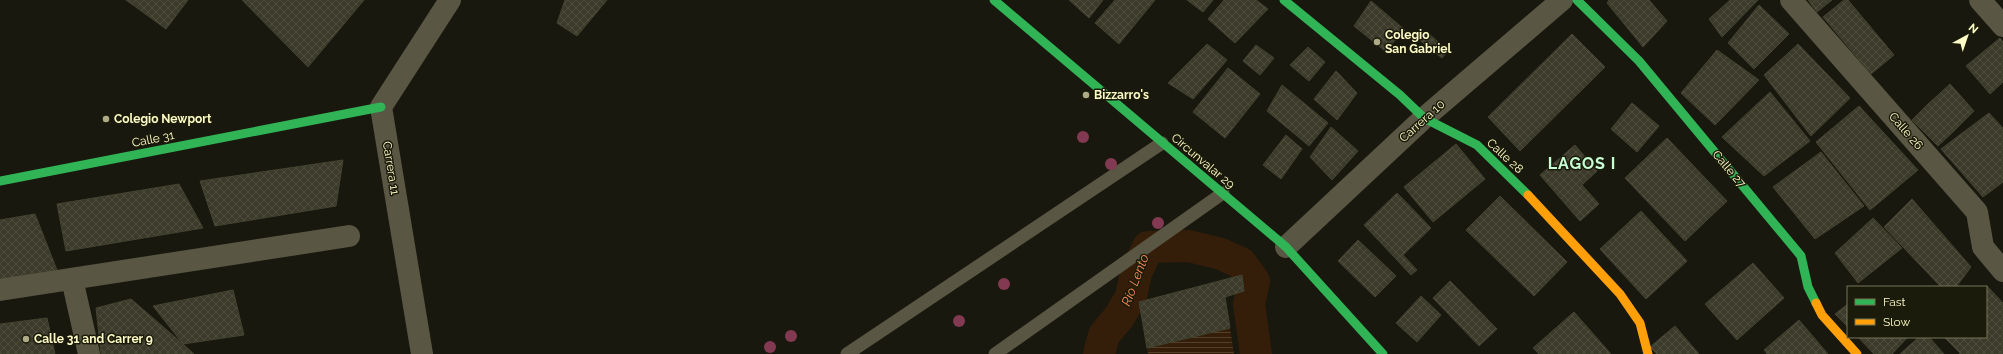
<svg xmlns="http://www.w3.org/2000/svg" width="2003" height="354" font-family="Raleway,sans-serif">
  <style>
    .water { fill: url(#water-rules) }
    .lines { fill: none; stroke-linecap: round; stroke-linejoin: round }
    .canal { stroke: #341e09; stroke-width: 32 }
    .building { fill: url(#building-cross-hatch); stroke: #424330 }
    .lane { stroke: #595643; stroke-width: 13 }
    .street { stroke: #595643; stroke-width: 22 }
    .fast { stroke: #30b455; stroke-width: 9 }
    .slow { stroke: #ff9f0a; stroke-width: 9 }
    .tree { fill: #843952 }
    .poi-dot { fill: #aeac86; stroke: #1b1b0b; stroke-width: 1.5 }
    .labels { text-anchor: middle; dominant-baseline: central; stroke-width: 3; stroke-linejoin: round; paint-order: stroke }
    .poi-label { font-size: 12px; font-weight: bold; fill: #fefcc6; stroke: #1b1b0b; text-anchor: start }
    .street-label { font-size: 12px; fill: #fefcc6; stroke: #1b1b0b }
    .water-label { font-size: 13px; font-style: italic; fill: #fd8a55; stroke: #1b1b0b }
    .district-label { font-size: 16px; font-weight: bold; letter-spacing: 1px; fill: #c8fed3; stroke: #1b1b0b }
  </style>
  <defs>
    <pattern id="water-rules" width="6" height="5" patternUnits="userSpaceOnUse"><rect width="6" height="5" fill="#341e09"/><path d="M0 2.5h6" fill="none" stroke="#52402b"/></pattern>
    <pattern id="building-cross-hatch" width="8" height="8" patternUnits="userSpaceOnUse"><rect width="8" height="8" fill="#3b3a2b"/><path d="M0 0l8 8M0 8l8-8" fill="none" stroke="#4f4e3e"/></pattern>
  </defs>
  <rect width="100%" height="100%" fill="#18180e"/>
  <!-- water -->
  <polygon class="water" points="1230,328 1234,354 1148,354 1147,348"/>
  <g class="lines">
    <!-- canal -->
    <polyline class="canal" points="1099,354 1104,335 1119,317 1131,297 1136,273 1148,247 1189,246 1221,254 1241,263 1254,281 1249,304 1256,354"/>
  </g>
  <!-- building -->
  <g class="building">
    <polygon points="126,0 188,0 166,29"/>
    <polygon points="242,0 364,0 308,67"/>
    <polygon points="565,0 607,0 577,36 557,23"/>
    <polygon points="1069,0 1103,0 1089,18"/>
    <polygon points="1115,0 1155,0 1119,44 1095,23"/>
    <polygon points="1187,0 1213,0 1203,12"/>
    <polygon points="1224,0 1256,0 1268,9 1235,43 1208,19"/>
    <polygon points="1609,0 1649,0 1667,21 1643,47 1607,3"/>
    <polygon points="1730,0 1758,0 1722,37 1709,19"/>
    <polygon points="1808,0 1832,0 1817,12"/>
    <polygon points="1844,0 1848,0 1894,55 1871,74 1823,17"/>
    <polygon points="1371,1 1405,30 1385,51 1354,26"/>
    <polygon points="1759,5 1789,34 1754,69 1728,43"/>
    <polygon points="1427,32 1448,51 1442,58 1417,38"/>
    <polygon points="1572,34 1605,67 1520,151 1488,117"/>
    <polygon points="2000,38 2003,42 2003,82 1990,94 1966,66"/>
    <polygon points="1207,44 1227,60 1193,99 1168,83"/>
    <polygon points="1798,44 1850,98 1811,136 1764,75"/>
    <polygon points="1256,45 1274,58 1260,75 1243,61"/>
    <polygon points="1308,47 1325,62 1309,81 1290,65"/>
    <polygon points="1717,50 1759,80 1715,125 1681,93"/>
    <polygon points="1228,68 1260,94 1225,138 1193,112"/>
    <polygon points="1336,71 1357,93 1337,120 1314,99"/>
    <polygon points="1950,84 1974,111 1953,132 1927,105"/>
    <polygon points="1282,85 1328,123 1309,146 1267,111"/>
    <polygon points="1770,92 1810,141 1764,176 1722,137"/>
    <polygon points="1632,103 1659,126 1637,152 1611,129"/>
    <polygon points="1927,105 1953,132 1938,146 1912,120"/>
    <polygon points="1859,106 1918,170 1870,210 1816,142"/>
    <polygon points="1989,113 2003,128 2003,182 1983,197 1941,149"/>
    <polygon points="1331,127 1358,151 1332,180 1310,157"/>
    <polygon points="1286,135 1302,149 1281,179 1263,165"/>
    <polygon points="1667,138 1727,201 1685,241 1625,178"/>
    <polygon points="1456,144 1485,179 1433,222 1404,187"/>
    <polygon points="1575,145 1597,171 1582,185 1599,204 1580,221 1540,175"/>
    <polygon points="1821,152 1864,206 1815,239 1773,187"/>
    <polygon points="343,160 336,206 215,226 200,181"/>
    <polygon points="179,184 203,228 66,251 57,204"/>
    <polygon points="1397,193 1431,228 1403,255 1417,270 1411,275 1364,225"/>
    <polygon points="1500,196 1567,262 1534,296 1466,230"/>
    <polygon points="1912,199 1971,267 1956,287 1941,287 1884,227"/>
    <polygon points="1641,211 1687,261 1646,299 1600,249"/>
    <polygon points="35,214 57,270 0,279 0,220"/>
    <polygon points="1873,218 1902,248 1858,283 1835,253"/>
    <polygon points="1358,240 1396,276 1375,297 1338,261"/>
    <polygon points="1753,263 1784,298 1737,340 1705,304"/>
    <polygon points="1242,275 1244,291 1225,297 1230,328 1147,348 1139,302"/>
    <polygon points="1450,281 1497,329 1479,346 1433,298"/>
    <polygon points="1987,286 2003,303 2003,315 1986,331 1985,287"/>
    <polygon points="233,290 244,335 183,344 153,306"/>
    <polygon points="1421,296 1441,315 1417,342 1396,323"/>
    <polygon points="131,299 183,344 194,354 101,354 96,308"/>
    <polygon points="1848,304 1848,327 1835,314"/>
    <polygon points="1574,312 1611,354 1539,354 1533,348"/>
    <polygon points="2003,315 2003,354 1959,354 1978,337 1986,337 1986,330"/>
    <polygon points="47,318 55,354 0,354 0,324"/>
    <polygon points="1799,320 1828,354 1767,354 1764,350"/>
    <polygon points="1675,326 1699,354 1657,354 1650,347"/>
    <polygon points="1858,337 1908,337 1892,354 1874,354"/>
    <polygon points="1919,337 1929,337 1944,354 1900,354"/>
    <polygon points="1944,337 1979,337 1961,354"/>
  </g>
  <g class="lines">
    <!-- lane -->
    <g class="lane">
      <polyline points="847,354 1162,143"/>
      <polyline points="995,354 1223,193"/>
    </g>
    <!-- street -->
    <g class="street">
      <polyline points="1791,0 1977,212 1983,247 2003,271"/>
      <polyline points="1980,0 2003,26"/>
      <polyline points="1286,247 1424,118 1562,0"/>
      <polyline points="72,279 89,354"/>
      <polyline points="0,290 349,236"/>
      <polyline points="422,354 381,107 450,0"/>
    </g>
    <!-- fast -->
    <g class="fast">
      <polyline points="994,0 1286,247 1383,354"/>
      <polyline points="1284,0 1400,95 1424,118 1477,145 1528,195"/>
      <polyline points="1577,0 1639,61 1801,256 1808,287 1816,303"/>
      <polyline points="0,181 381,107"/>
    </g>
    <!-- slow -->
    <g class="slow">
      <polyline points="1528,195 1620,294 1640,323 1648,354"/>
      <polyline points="1816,303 1822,315 1857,354"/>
    </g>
  </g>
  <!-- trees -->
  <g class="tree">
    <circle cx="1083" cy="137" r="6"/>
    <circle cx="1111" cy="164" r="6"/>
    <circle cx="1158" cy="223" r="6"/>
    <circle cx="1004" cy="284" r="6"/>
    <circle cx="959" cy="321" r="6"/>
    <circle cx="791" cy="336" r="6"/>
    <circle cx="770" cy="347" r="6"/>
  </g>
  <!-- markers -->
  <g class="poi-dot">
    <circle cx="1377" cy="42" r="4"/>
    <circle cx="1086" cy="95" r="4"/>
    <circle cx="106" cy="119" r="4"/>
    <circle cx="26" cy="339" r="4"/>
  </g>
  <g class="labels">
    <!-- poi labels -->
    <g class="poi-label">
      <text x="1385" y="35">Colegio<tspan x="1385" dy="14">San Gabriel</tspan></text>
      <text x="1094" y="95">Bizzarro's</text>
      <text x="114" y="119">Colegio Newport</text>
      <text x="34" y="339">Calle 31 and Carrer 9</text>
    </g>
    <!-- street labels -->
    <g class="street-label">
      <text transform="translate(1422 121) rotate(-42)">Carrera 10</text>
      <text transform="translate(1906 131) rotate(49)">Calle 26</text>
      <text transform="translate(153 139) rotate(-11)">Calle 31</text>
      <text transform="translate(1505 156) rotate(43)">Calle 28</text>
      <text transform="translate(1203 161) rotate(40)">Circunvalar 29</text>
      <text transform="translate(391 168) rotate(81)">Carrera 11</text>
      <text transform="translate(1729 169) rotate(50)">Calle 27</text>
    </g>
    <!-- water labels -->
    <g class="water-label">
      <text transform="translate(1135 280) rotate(-69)">Río Lento</text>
    </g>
    <!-- district labels -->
    <g class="district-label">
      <text x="1582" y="163">LAGOS I</text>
    </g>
  </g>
  <!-- legend -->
  <rect x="1847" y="286" width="140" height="52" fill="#1b1b0b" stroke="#767556"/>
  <rect x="1855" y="299" width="20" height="6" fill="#30b455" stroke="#767556"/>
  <text x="1883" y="306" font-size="12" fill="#fefcc6">Fast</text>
  <rect x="1855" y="319" width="20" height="6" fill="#ff9f0a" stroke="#767556"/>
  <text x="1883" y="326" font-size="12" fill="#fefcc6">Slow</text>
  <!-- north arrow -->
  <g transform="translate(1967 36) rotate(40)" stroke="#1b1b0b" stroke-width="3" paint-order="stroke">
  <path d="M0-3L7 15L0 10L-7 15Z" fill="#fefcc6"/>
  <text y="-6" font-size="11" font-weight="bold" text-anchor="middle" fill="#fefcc6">N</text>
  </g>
</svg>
